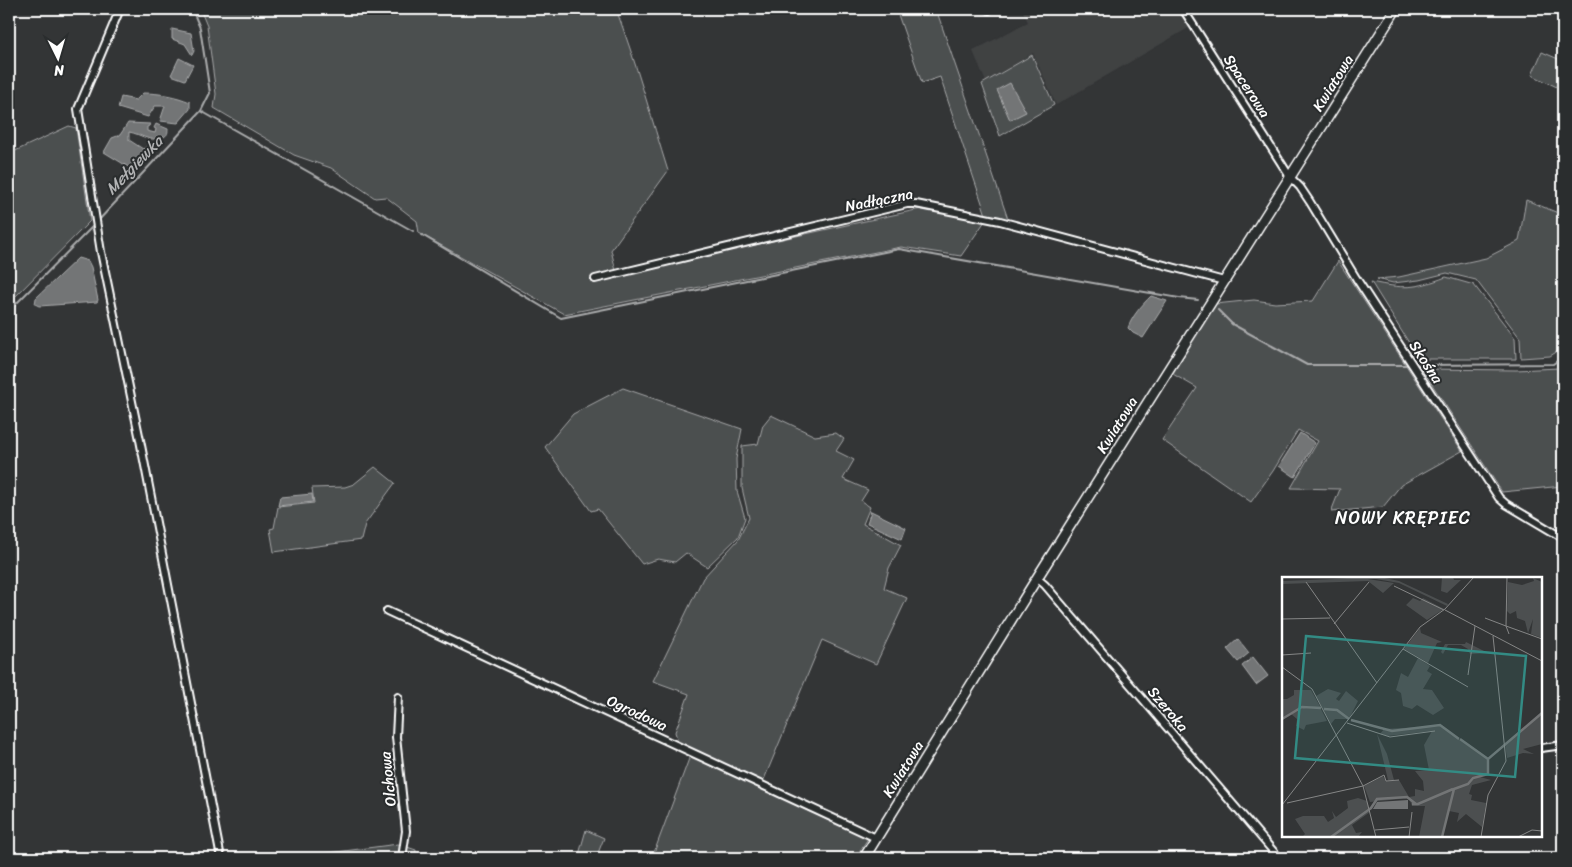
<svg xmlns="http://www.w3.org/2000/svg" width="1572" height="867" font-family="Sriracha,sans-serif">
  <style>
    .built { fill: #404243 }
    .green { fill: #4c4f50; stroke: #a6a7a8 }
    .water { fill: #737576; stroke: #abacad }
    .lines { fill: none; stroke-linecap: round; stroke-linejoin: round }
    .stream { stroke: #abacad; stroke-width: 2 }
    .street-casing { stroke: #fff; stroke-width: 10 }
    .secondary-casing { stroke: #fff; stroke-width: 12 }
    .street { stroke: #2a2d2e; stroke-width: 6 }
    .secondary { stroke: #2a2d2e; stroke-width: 9 }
    .labels { text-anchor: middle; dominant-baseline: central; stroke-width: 4; stroke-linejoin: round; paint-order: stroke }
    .street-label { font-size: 15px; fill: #fff; stroke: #2a2d2e }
    .water-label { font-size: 16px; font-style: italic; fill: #b2b3b4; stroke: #2a2d2e }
    .quarter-label { font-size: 18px; letter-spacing: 1px; fill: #fff; stroke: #2a2d2e }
    .inset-river { fill: none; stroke: #737576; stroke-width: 2.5 }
    .inset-road { fill: none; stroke: #858686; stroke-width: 1 }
    .view { fill: #338b84; fill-opacity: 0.15; stroke: #338b84; stroke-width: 2.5 }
    .inset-edge { fill: none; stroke: #fff; stroke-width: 2.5 }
  </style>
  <rect width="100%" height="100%" fill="#333536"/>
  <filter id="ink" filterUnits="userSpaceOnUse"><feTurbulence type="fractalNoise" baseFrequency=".02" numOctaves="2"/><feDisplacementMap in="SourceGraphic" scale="10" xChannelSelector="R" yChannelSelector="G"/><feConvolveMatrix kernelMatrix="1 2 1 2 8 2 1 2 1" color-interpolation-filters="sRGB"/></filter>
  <g filter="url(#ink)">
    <!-- built -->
    <polygon class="built" points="1022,9 1178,9 1190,27 1056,105 1033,53 986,82 973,51 1028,22"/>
    <!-- green -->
    <g class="green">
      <path d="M200,9H616C636,62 651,117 668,171L611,250L617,275L925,208L985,221L961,256L901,247L564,314L419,233L417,221L386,197L375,198L331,168L294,155L214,108L216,94L207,26Z"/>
      <polygon points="896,9 936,9 1008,219 986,215 940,77 922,83"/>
      <polygon points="1542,52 1563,61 1563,90 1532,75"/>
      <polygon points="1032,55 1054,105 1000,136 982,84"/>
      <polygon points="69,126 76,128 90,221 9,303 9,147 13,152"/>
      <polygon points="1526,200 1563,215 1563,348 1550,356 1521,358 1520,338 1476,280 1447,273 1419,280 1393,283 1377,279 1399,277 1486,258 1519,241"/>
      <polygon points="1338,261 1462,451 1401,485 1383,507 1331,512 1340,489 1291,488 1318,441 1298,430 1273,471 1251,502 1162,440 1197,388 1171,373 1215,304 1254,300 1275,303 1313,301"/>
      <path d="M1446,277L1474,285L1515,338L1516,359H1419L1371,282C1403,289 1415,289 1446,277Z"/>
      <polygon points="1563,366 1563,486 1502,492 1422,369 1516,370 1559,368"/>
      <polygon points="623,388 742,429 736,459 737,491 745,518 738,537 707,567 686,553 675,562 658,559 642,564 598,509 591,511 545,447 573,414"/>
      <polygon points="771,415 815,436 836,433 844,439 836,451 854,460 843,479 868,490 861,501 870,507 863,524 901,545 889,568 884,588 907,598 876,664 822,640 763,782 679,745 675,732 689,694 653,681 703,578 738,540 749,518 742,488 742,446 758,444 763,425"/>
      <polygon points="375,467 395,483 365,524 361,540 274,552 270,529 274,528 278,507 314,503 312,488 345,487 354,484"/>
      <polygon points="690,756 836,824 869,837 855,858 652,858"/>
      <polygon points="586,830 604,838 596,858 578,858"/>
      <polygon points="398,844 416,850 415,858 290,858"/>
    </g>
    <!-- water -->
    <g class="water">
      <polygon points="172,29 191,33 194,51 192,55 185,44 172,39"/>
      <polygon points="179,58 193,65 185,80 171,75"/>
      <polygon points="1010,83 1026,112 1010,120 997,90"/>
      <path d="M143,93C159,93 176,96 190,102V109L178,123L160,121L165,106H155L148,117L118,108L121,97L136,100Z"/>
      <path d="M128,123L150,124L149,126L147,127V131L155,133L156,129L154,128L156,124L168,129C168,134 167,136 161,138C148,142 141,134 129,132V140L143,149L150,145L155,144V148L135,171L104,152L112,138L120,135Z"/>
      <polygon points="78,258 88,261 91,267 98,300 97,302 39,306 35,304 36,298"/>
      <path d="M1151,296L1167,301L1143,338L1133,333L1128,328C1132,316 1142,305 1151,296Z"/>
      <polygon points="1300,433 1315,443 1295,477 1279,466"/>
      <polygon points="312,494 313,502 278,506 280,497"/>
      <polygon points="871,511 906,528 902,539 867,523"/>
      <polygon points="1238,639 1249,653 1238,662 1227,649"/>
      <polygon points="1253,657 1268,676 1256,685 1242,666"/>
    </g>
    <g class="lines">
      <!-- stream -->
      <g class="stream">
        <polyline points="201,111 413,231"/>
        <polyline points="98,221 201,111 210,93 200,28 192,9"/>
        <polyline points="422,235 561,318 899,249 1179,298 1198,300"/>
        <polyline points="1218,310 1232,324 1307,365 1408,365"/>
        <polyline points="9,311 95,224"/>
        <polyline points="1419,365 1553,364 1563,357"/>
      </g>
      <!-- street casing -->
      <g class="street-casing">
        <g id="street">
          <polyline points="120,9 78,109 101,252 140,440 221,858"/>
          <polyline points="988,9 989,10"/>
          <polyline points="1183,9 1290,177 1300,187 1310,202 1356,278 1499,498 1506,504 1563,538"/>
          <polyline points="595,279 907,204 916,204 1000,221 1224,281"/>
          <polyline points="1037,578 1045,585 1279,858"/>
          <polyline points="387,611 876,838"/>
          <polyline points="398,697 396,737 406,831 402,858"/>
          <polyline points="1541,748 1563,745"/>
        </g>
      </g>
      <!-- secondary casing -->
      <g class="secondary-casing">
        <polyline id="secondary" points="864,858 1037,578 1396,9"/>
      </g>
      <!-- street -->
      <use href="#street" class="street"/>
      <!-- secondary -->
      <use href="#secondary" class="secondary"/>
    </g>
  </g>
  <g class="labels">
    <!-- street labels -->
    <g class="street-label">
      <text transform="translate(1333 83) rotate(-58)">Kwiatowa</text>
      <text transform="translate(1247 86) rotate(57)">Spacerowa</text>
      <text transform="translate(879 200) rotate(-11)">Nadłączna</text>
      <text transform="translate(1426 362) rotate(57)">Skośna</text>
      <text transform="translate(1117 425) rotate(-58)">Kwiatowa</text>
      <text transform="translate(1168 709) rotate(50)">Szeroka</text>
      <text transform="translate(637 713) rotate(25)">Ogrodowa</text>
      <text transform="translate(903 769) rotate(-58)">Kwiatowa</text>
      <text transform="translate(388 779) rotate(-96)">Olchowa</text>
    </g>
    <!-- water labels -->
    <g class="water-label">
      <text transform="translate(134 165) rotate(-46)">Mełgiewka</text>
    </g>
    <!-- quarter labels -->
    <g class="quarter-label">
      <text x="1403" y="518">NOWY KRĘPIEC</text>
    </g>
  </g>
  <!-- overview -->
  <g transform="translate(1282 577)">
    <rect width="260" height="260" fill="#333536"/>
    <path d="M0,0H98L117,4L166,27L165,29L117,6L94,2ZM160,0H171L172,3H179L165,16L159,14ZM79,1L112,6L101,16L86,4L0,7V4ZM251,1L260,5V61L249,57L251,42L246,56L243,44L235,41L234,34L228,37L225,34L226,5L240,8L252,4ZM131,21L138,24L141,21L162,32L145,43L124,28ZM138,51L139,56L160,65L155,66L146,86L122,72ZM184,65L206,76L188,77L186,72L179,68H166L161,77L159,75L163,67H183ZM136,81L148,89L145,94L150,97L141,112L150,113L162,131L151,138L135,128L130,132L121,129L119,116L114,113L119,96L126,100ZM46,112L59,116L54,122L57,124L64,114L76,124L67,142H53L49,147L34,119ZM12,113H29L39,131L20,129L0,141V115V122H5L12,118ZM21,131L39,132L45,144L24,148L22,153L14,149L15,142L9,137ZM260,137V167L241,172L252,177L241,176L225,181L223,168ZM158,149L205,182V197L198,200L209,203L190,208L187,217L190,218L189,223L204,226L200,250L184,237L175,245L177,236L167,234L159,260H137L143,229H130L127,221L88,225L82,209L101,199L104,204L117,203L127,220L133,219V212L142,214L141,204L133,194L147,193L142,168L150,154L106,159L98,157L102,152ZM95,157L105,177L112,203H106ZM76,221L85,224L87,231L48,260H20L23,257L13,242L21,239H42L46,245L52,241L50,234L54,240L66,231L65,224ZM87,232L88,235L70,248L74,256L80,255L76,260H50Z" fill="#4c4f50"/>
    <path d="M126,223V232H91L95,225Z" fill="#737576"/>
    <path class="inset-river" d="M42,132L55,133L67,142M0,142L20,130L39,131M69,143L110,154L158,148L177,162M178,162L206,182M130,227H136L171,212M49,260L89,231L95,222L125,220L134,227M160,260L172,212L186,207L191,201L206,197V182L260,136"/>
    <path class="inset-road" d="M225,0L224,49L260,62M24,5L95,106M112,9L162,33M163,33L260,84M203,41L224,49L227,57M0,42L48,41M52,47L87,5M121,72L186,110M0,78L29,76M0,90L30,112L81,209L94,260M186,98L193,49M65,146L108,160L153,154M81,209L102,198L104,204L117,203M5,226L81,209M0,228L138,50L163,32L192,0M93,253L127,250M127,260L130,235M199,260L206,218L224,184L211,59M236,260L250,253L260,254"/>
    <path class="view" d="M24,59L244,79L233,200L13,181Z"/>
    <rect width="260" height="260" class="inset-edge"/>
  </g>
  <!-- margin -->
  <rect width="1572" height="867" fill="none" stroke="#2a2d2e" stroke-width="30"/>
  <rect x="15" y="15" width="1542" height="837" fill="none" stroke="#fff" stroke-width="2" filter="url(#ink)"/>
  <!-- north arrow -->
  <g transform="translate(58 58) rotate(175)" stroke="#2a2d2e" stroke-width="4" paint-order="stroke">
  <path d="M0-4L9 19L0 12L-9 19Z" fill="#ffffff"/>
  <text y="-8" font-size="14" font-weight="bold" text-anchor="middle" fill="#ffffff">N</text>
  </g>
</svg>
